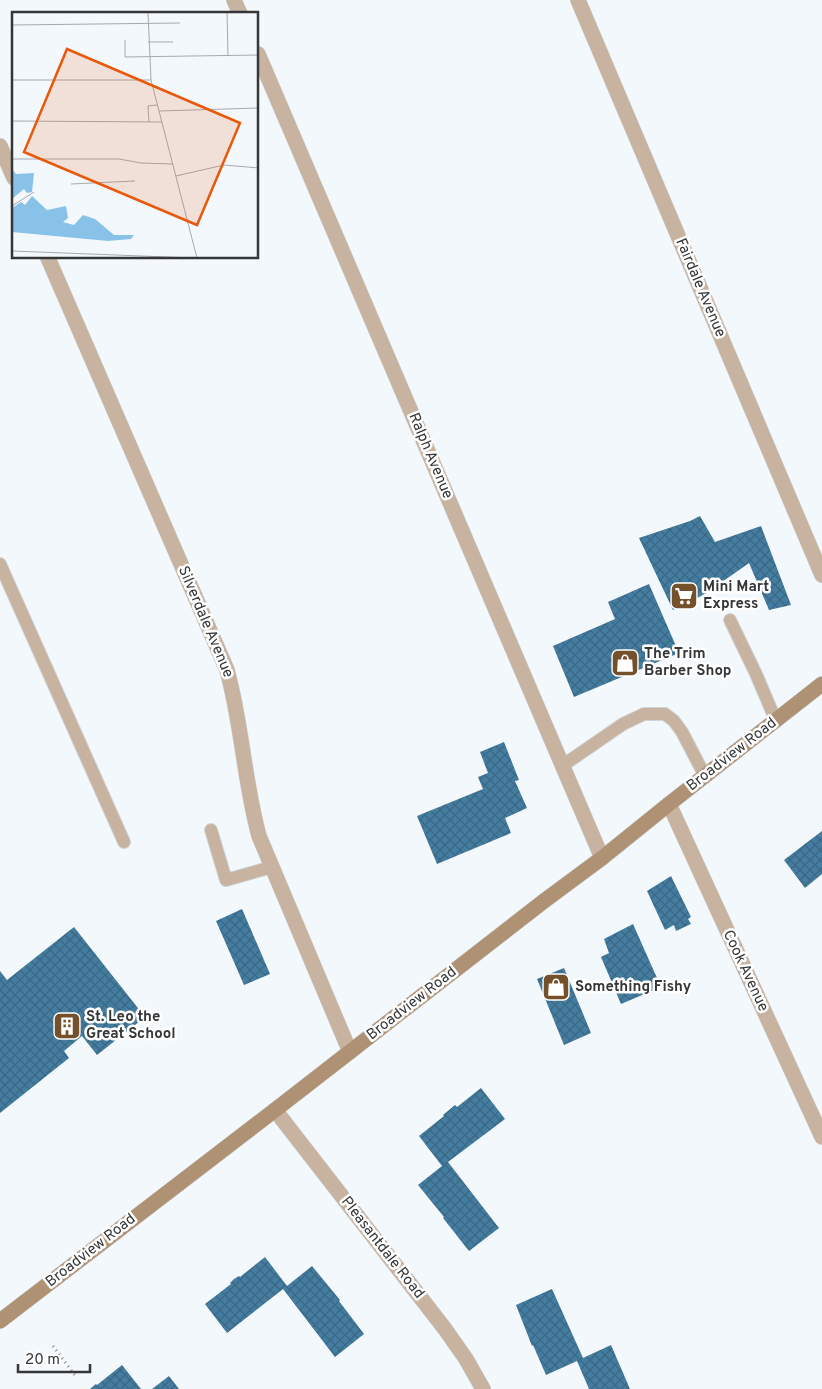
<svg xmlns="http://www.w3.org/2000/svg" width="822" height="1389" font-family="Overpass,sans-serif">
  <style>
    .building { fill: url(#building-cross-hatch) }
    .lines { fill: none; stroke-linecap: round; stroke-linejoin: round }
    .lane-casing { stroke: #d1d5d9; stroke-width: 14 }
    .street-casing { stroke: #d1d5d9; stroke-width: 16 }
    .secondary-casing { stroke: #d1d5d9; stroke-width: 16 }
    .path { stroke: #8c8f91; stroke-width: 3; stroke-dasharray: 1 4; stroke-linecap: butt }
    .lane { stroke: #c7b39f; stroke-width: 12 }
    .street { stroke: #c7b39f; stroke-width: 15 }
    .secondary { stroke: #af9173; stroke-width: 15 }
    .labels { text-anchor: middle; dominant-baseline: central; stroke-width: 5; stroke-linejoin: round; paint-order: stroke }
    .street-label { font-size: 15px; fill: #343637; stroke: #fff }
    .poi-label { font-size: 15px; font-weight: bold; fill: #343637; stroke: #fff; text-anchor: start }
    .inset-road { fill: none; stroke: #a7aaad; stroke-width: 1 }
    .view { fill: #e8590c; fill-opacity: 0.15; stroke: #e8590c; stroke-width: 2.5 }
    .inset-edge { fill: none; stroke: #343637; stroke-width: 2.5 }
  </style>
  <defs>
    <pattern id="building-cross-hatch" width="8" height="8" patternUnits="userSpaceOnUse" patternTransform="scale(1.25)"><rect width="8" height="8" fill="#457da1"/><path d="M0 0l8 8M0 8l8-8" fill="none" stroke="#3a6784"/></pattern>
  </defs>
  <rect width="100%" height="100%" fill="#f3f8fc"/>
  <!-- building -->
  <g class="building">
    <polygon points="700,516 715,542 761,526 791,605 769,610 749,563 705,594 673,610 639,538 690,521"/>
    <polygon points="649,584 679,653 574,697 553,646 615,619 608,602"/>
    <polygon points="504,742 519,780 515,781 527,808 505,818 511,833 437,864 417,816 483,789 478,777 488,773 480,752"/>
    <polygon points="822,831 822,874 805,888 784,860"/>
    <polygon points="671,876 691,917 688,919 691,924 676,931 674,925 665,930 647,891"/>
    <polygon points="242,909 270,974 244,985 216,921"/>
    <polygon points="633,924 661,987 621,1004 601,957 609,953 604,939"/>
    <polygon points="74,927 145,1017 97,1055 82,1036 64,1051 69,1058 0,1113 0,971 7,980"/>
    <polygon points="564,968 591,1033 564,1045 537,979"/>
    <polygon points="481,1088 505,1119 448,1162 499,1228 469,1251 443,1218 444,1217 418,1185 442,1166 419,1136 444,1116 443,1115 455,1105 457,1107"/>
    <polygon points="265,1257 287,1286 312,1266 340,1300 339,1301 364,1334 335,1357 283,1289 227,1333 205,1304 231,1284 230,1283 234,1279 239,1276 240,1277"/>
    <polygon points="552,1289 583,1358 611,1345 630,1389 589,1389 577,1361 546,1375 533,1345 532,1346 516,1305"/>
    <polygon points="122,1365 141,1389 90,1389 96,1384 97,1385"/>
    <polygon points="169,1376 179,1389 152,1389"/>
  </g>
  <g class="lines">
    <!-- lane casing -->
    <g class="lane-casing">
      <g id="lane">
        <polyline points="0,564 124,842"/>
        <polyline points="730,620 756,674 776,721"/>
        <polyline points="562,766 623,724 644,714 665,714 674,721 682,732 705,776"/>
        <polyline points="211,830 226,880 272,867"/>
      </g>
    </g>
    <!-- street casing -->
    <g class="street-casing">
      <g id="street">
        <polyline points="234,0 240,14"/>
        <polyline points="578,0 822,575"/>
        <polyline points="258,54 602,858"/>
        <polyline points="0,146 14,178"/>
        <path d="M48,258L227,670C242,724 244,781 259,836L350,1052"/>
        <polyline points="669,804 822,1137"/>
        <polyline points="275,1110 445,1329 466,1359 483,1389"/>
      </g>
    </g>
    <!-- secondary casing -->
    <g class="secondary-casing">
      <polyline id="secondary" points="0,1321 275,1110 544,901 602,858 669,804 822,684"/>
    </g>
    <!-- path -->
    <polyline class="path" points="53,1346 77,1378"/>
    <!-- lane -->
    <use href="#lane" class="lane"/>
    <!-- street -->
    <use href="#street" class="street"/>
    <!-- secondary -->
    <use href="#secondary" class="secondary"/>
  </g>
  <!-- icons -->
  <defs>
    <g id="supermarket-square" transform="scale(1.4375)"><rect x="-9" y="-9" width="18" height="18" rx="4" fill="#74512a" stroke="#fff"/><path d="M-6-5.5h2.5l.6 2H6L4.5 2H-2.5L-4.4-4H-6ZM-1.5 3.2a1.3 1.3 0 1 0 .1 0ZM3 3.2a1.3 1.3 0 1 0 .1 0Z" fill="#fff"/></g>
    <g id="shop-square" transform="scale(1.4375)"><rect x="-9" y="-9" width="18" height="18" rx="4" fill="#74512a" stroke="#fff"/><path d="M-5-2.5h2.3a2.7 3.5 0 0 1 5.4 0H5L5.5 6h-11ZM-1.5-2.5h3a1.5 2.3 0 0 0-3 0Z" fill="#fff"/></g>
    <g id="building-square" transform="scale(1.4375)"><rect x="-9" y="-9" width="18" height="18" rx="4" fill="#74512a" stroke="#fff"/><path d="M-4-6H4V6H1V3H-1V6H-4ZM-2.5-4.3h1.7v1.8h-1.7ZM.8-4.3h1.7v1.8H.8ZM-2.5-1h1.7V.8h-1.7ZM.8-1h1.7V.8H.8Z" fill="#fff"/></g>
  </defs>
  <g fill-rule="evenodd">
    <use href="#supermarket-square" x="684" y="596"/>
    <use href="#shop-square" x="625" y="663"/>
    <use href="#shop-square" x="556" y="987"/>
    <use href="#building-square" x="67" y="1026"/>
  </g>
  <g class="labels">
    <!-- street labels -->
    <g class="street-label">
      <text transform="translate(700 288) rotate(67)">Fairdale Avenue</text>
      <text transform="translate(430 456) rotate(67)">Ralph Avenue</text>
      <text transform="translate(205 622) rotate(67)">Silverdale Avenue</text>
      <text transform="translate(732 755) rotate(-38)">Broadview Road</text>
      <text transform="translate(745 971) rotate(65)">Cook Avenue</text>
      <text transform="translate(412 1004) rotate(-38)">Broadview Road</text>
      <text transform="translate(382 1248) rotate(52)">Pleasantdale Road</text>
      <text transform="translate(91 1251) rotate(-38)">Broadview Road</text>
    </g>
    <!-- poi labels -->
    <g class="poi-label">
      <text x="703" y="587">Mini Mart<tspan x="703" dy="17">Express</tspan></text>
      <text x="644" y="654">The Trim<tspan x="644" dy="17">Barber Shop</tspan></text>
      <text x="575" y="987">Something Fishy</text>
      <text x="86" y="1017">St. Leo the<tspan x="86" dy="17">Great School</tspan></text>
    </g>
  </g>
  <!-- overview -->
  <g transform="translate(12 12)">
    <rect width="246" height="246" fill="#f3f8fc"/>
    <path d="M0,157L4,162L22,161L20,180L15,181L12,177L0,187ZM20,184L35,198L54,194L56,206L51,210L62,213L71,203L83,207L102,223H122L119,227L96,229L0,220V196L9,190L13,193Z" fill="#89c2e9"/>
    <path class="inset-road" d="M136,0L139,68L185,246M215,0L216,44M0,13L168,11M113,28V45L247,43M136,30H161M0,68H139M147,99L247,96M0,109L150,110M137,110L136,94L145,93M0,147H107L129,151L161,152M164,164L212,153L247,156M59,172L123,169M0,194L22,180M0,239L182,246"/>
    <path class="view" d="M55,37L228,111L185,213L12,140Z"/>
    <rect width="246" height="246" class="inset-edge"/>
  </g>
  <!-- scale -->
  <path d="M18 1364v8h72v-8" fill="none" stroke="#343637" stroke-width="2.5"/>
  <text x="25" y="1364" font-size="15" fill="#343637" stroke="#ffffff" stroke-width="4" paint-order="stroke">20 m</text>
</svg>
